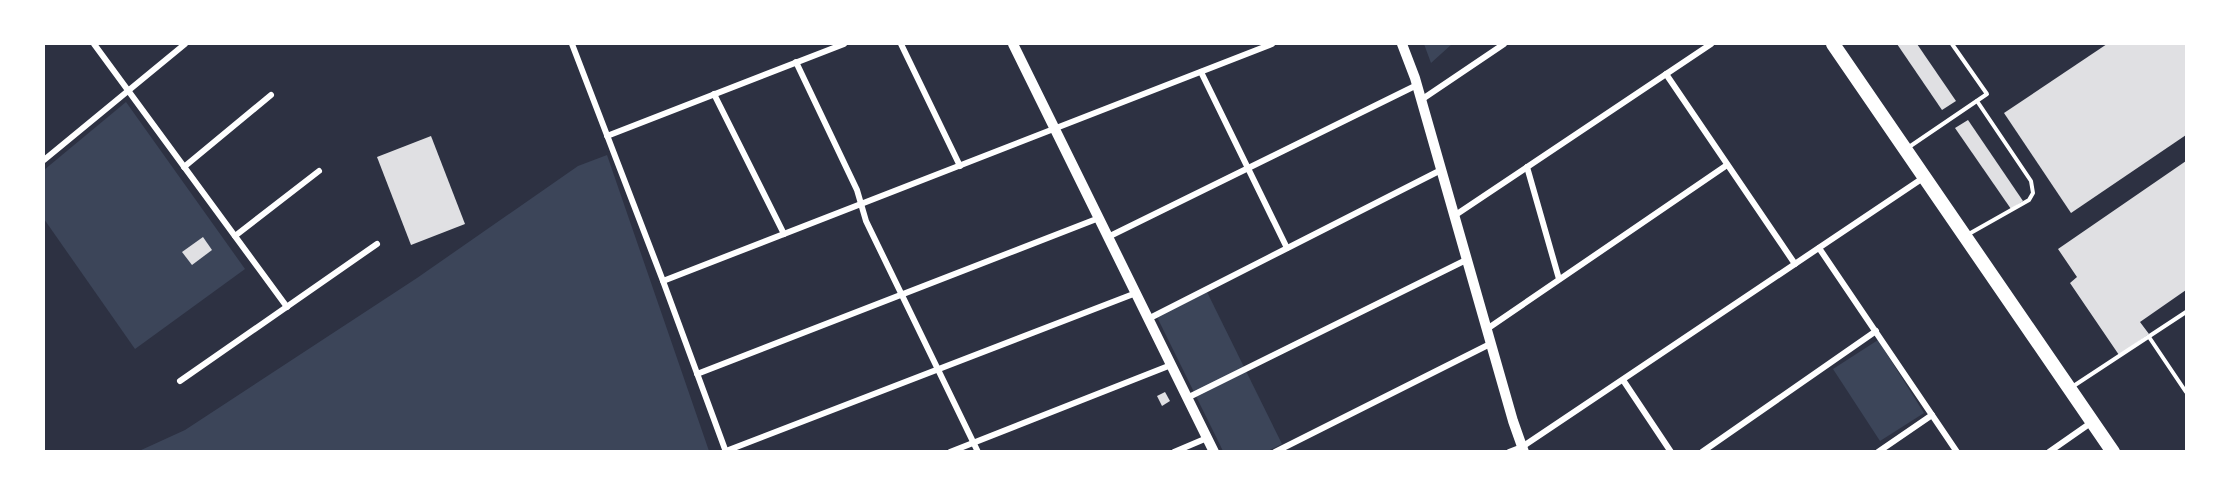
<svg xmlns="http://www.w3.org/2000/svg" width="2230" height="495" font-family="Merriweather,serif">
  <style>
    .green { fill: #3c4559 }
    .building { fill: #e0e0e3 }
    .lines { fill: none; stroke-linecap: round; stroke-linejoin: round }
    .service { stroke: #fff; stroke-width: 4 }
    .minor { stroke: #fff; stroke-width: 6 }
    .tertiary { stroke: #fff; stroke-width: 10 }
    .primary { stroke: #fff; stroke-width: 14 }
  </style>
  <rect width="100%" height="100%" fill="#2d3142"/>
  <!-- green -->
  <g class="green">
    <polygon points="1424,44 1452,44 1431,63"/>
    <polygon points="126,102 245,269 135,349 44,219 44,170"/>
    <polygon points="607,155 709,451 139,451 185,430 417,278 578,166"/>
    <polygon points="1207,292 1282,444 1268,451 1223,451 1157,317"/>
    <polygon points="1878,340 1924,413 1880,441 1833,369"/>
  </g>
  <!-- building -->
  <g class="building">
    <polygon points="1897,44 1917,44 1956,101 1942,110"/>
    <polygon points="2107,44 2186,44 2186,135 2071,213 2004,113"/>
    <polygon points="1968,120 2023,201 2011,209 1955,128"/>
    <polygon points="431,136 465,224 411,245 377,157"/>
    <polygon points="2186,161 2186,290 2140,322 2149,334 2119,355 2070,283 2077,277 2058,249"/>
    <polygon points="203,237 212,250 192,265 182,252"/>
    <polygon points="1165,392 1170,401 1162,406 1157,396"/>
  </g>
  <g class="lines">
    <!-- service -->
    <g class="service">
      <polyline points="1909,147 1987,94 1952,44"/>
      <polyline points="1967,235 2029,200 2033,193 2031,181 1977,101"/>
      <polyline points="2149,337 2186,392"/>
      <polyline points="2072,387 2186,312"/>
    </g>
    <!-- minor -->
    <g class="minor">
      <polyline points="94,44 287,307"/>
      <polyline points="572,44 663,281 726,452"/>
      <polyline points="901,44 960,166"/>
      <polyline points="796,62 857,190 866,221 978,452"/>
      <polyline points="1201,72 1287,248"/>
      <polyline points="1666,74 1795,264"/>
      <polyline points="714,94 784,234"/>
      <polyline points="1421,100 1504,44"/>
      <polyline points="607,136 844,44"/>
      <polyline points="44,160 185,44"/>
      <polyline points="184,167 271,95"/>
      <polyline points="1527,167 1559,279"/>
      <polyline points="1454,216 1711,44"/>
      <polyline points="235,236 319,171"/>
      <polyline points="1108,237 1417,85"/>
      <polyline points="1819,248 1957,452"/>
      <polyline points="663,281 1272,44"/>
      <polyline points="1148,319 1441,170"/>
      <polyline points="1487,329 1727,165"/>
      <polyline points="697,374 1099,218"/>
      <polyline points="1623,380 1671,452"/>
      <polyline points="180,381 377,244"/>
      <polyline points="1187,398 1466,260"/>
      <polyline points="726,451 1136,293"/>
      <polyline points="950,452 1171,365"/>
      <polyline points="1174,452 1207,438"/>
      <polyline points="1275,452 1490,344"/>
      <polyline points="1509,452 1522,447 1923,178"/>
      <polyline points="1702,452 1876,331"/>
      <polyline points="1878,452 1932,415"/>
      <polyline points="2049,452 2092,422"/>
    </g>
    <!-- tertiary -->
    <g class="tertiary">
      <polyline points="1013,44 1214,452"/>
      <polyline points="1402,44 1415,78 1513,421 1524,452"/>
    </g>
    <!-- primary -->
    <polyline class="primary" points="1833,44 2113,452"/>
  </g>
  <!-- border -->
  <rect width="2230" height="495" fill="none" stroke="#ffffff" stroke-width="90"/>
</svg>
